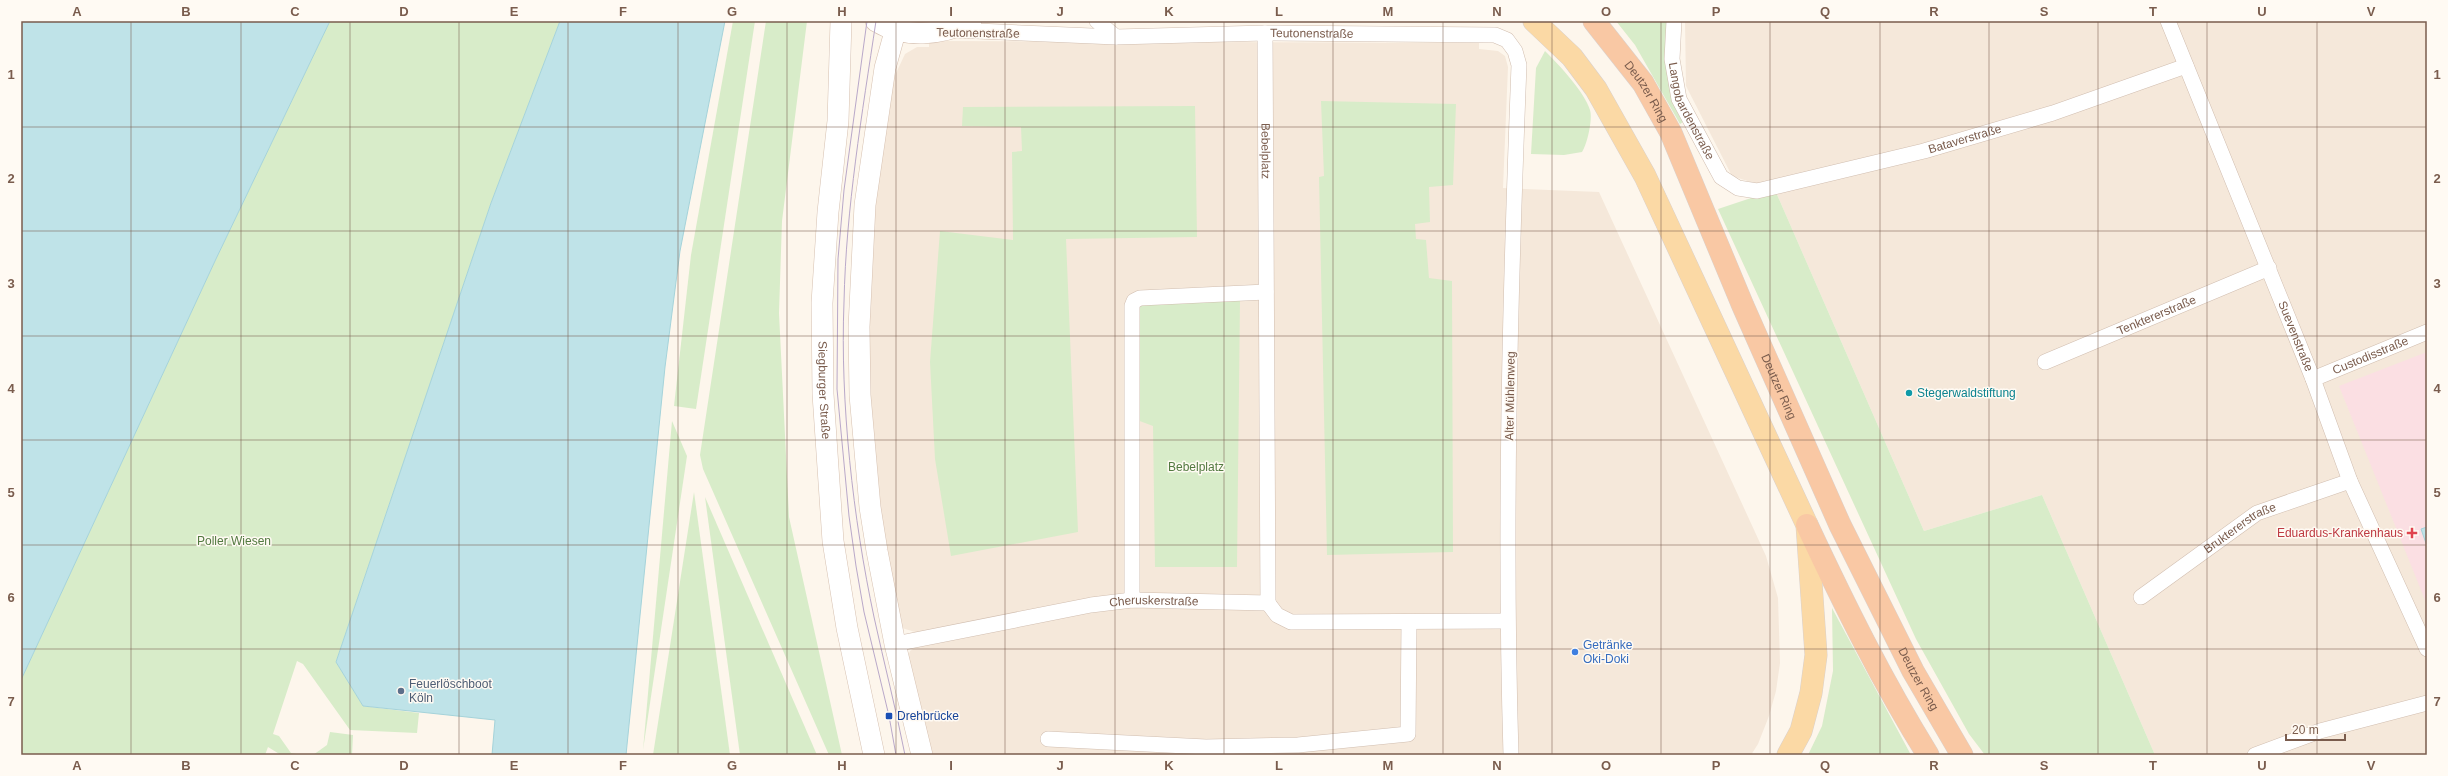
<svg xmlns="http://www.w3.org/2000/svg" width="2448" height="776" font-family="Helvetica,sans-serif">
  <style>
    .residential { fill: #f5e8da }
    .medical { fill: #fbdfe3 }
    .green { fill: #d8ecc9 }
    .water { fill: #bfe3e8; stroke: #a5d3da }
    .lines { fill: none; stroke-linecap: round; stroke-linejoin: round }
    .minor-casing { stroke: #d1beb0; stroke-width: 16 }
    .secondary-casing { stroke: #d6c0b0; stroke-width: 22 }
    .primary-casing { stroke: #dad1cd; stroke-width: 23 }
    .trunk-casing { stroke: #dad1cd; stroke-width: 23 }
    .minor { stroke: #fff; stroke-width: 15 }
    .secondary { stroke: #fff; stroke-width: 21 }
    .primary { stroke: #fbd9a5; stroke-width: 22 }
    .trunk { stroke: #f9c8a4; stroke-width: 22 }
    .tram { stroke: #b9a8c9; stroke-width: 1 }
    .grid { fill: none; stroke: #7a5c4d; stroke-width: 1; stroke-opacity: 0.55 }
    .culture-dot { fill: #0f9aa8; stroke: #fffaf3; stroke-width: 1.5 }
    .health-dot { fill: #e0444e; stroke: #fffaf3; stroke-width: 1.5 }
    .shop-dot { fill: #3f7fe0; stroke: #fffaf3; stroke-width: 1.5 }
    .service-dot { fill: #5c6f8a; stroke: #fffaf3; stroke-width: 1.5 }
    .transit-dot { fill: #1a4fb4; stroke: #fffaf3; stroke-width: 1.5 }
    .labels { text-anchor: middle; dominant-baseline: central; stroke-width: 3; stroke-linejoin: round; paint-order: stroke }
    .street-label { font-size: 12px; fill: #7a5c4d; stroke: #fffaf3 }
    .culture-label { font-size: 12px; fill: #0d838f; stroke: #fffaf3; text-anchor: start }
    .park-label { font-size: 12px; fill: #537a41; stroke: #fffaf3 }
    .health-label { font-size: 12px; fill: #be3a42; stroke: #fffaf3; text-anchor: end }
    .shop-label { font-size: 12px; fill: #366cbe; stroke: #fffaf3; text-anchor: start }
    .service-label { font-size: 12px; fill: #4e5e75; stroke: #fffaf3; text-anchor: start }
    .transit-label { font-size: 12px; fill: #164399; stroke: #fffaf3; text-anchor: start }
    .neatline { fill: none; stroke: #7a5c4d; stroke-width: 1.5 }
    .grid-label { font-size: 13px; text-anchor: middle; font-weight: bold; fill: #7a5c4d }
  </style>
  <rect width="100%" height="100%" fill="#fdf6ec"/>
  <!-- residential -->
  <g class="residential">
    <polygon points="1685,21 2427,21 2427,755 2155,755 2042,495 1924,531 1775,190 1732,176 1686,86"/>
    <polygon points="929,41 1479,43 1479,49 1498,51 1505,56 1508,67 1503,188 1599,192 1766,556 1778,598 1780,663 1776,691 1769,716 1758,744 1751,755 927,755 905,666 910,651 918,646 915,632 902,628 877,516 867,340 874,214 890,86 905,54 917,47 929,47"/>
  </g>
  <!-- medical -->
  <polygon class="medical" points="2427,352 2427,605 2339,386"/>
  <!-- green -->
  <g class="green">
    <polygon points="330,21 560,21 491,203 336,662 363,706 419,713 417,733 350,730 303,664 297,661 273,734 279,736 291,753 302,755 281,755 268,747 265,755 21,755 21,680 215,261"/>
    <polygon points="733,21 755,21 696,409 674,406 691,255"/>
    <polygon points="766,21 807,21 782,221 779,313 789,517 842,755 829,755 703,469 700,455"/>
    <path d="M1616,21H1668C1668,56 1663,92 1683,122L1680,124L1635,45Z"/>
    <path d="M1545,51C1559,65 1584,91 1590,110C1593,119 1587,145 1582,152L1564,155L1531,154L1536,68Z"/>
    <polygon points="1321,101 1456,104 1453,185 1429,187 1430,222 1415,224 1416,239 1426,240 1429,278 1452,281 1453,552 1327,555 1319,177 1324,176"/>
    <polygon points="1195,106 1197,237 1066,239 1078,532 951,556 935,459 930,362 940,231 1013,240 1012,152 1022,151 1021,127 962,126 963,107"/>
    <polygon points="1775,190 1924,531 2042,495 2155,755 1985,755 1969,734 1916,639 1718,209"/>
    <polygon points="1240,300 1237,567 1155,567 1153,426 1137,420 1139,306 1142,304"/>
    <polygon points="672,421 687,456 643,750"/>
    <polygon points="694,492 730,755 653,755"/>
    <polygon points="705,497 817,755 740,755"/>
    <polygon points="1832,608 1911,755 1808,755 1822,726 1833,671"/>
    <polygon points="330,732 353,735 352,755 313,755 327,745"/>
  </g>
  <!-- water -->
  <g class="water">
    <polygon points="21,21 330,21 215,261 21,680"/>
    <polygon points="560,21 725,21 680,251 665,367 626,755 492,755 495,720 363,706 336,662 491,203"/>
    <polygon points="2427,527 2427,546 2421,529"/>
  </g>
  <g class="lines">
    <!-- minor casing -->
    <g class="minor-casing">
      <g id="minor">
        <polyline points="1097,21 1116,37"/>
        <path id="s1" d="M1674,21L1672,59L1679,99L1721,177L1738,188L1757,191L1924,151L2053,113L2186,66"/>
        <path id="s2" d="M2168,21L2313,379L2350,481L2427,649"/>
        <path id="s3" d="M953,30L1116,37L1265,33L1495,35L1507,40L1515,51L1519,65C1510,295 1504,525 1511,755"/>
        <path id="s4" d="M1265,33L1268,603"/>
        <path id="s5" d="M2045,362L2269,268"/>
        <path id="s6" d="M2313,379L2427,332"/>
        <path id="s7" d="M2141,597L2257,513L2350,481"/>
        <polyline points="1132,600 1132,306 1134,301 1140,298 1266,292"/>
        <polyline points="1268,603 1277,615 1291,622 1507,621"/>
        <path id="s8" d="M895,644L1091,605L1132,600L1268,603"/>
        <polyline points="1048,739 1206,747 1298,745 1408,734 1409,622"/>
        <polyline points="2255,755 2320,731 2427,703"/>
      </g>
    </g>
    <!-- secondary casing -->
    <g class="secondary-casing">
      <g id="secondary">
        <path id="s9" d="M841,21L838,121L828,212L822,303L823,394L833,541L847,628L874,755"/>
        <path d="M876,21C906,39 940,35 971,21"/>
        <polyline points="898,21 885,68 865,205 859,327 860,395 870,507 877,551 895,644 922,755"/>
      </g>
    </g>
    <!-- primary casing -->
    <g class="primary-casing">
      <polyline id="primary" points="1534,21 1572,57 1596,89 1645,176 1807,525 1816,655 1811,693 1801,731 1788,755"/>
    </g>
    <!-- trunk casing -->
    <g class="trunk-casing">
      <g id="trunk">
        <path id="s10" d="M1594,21L1643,83L1671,133L1743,306L1840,525L1913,671L1962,755"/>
        <path d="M1807,525C1844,604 1882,681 1928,755"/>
      </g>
    </g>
    <!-- minor -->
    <use href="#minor" class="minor"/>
    <!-- secondary -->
    <use href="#secondary" class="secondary"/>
    <!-- primary -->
    <use href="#primary" class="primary"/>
    <!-- trunk -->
    <use href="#trunk" class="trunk"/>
    <!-- tram -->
    <g class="tram">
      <polyline points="867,21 844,190 838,259 837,389 849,516 856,566 864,612 889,716 896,755"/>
      <path d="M876,21C862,114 846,208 844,302C840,403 853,518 874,617C884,663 896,709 905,755"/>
    </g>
  </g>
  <!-- grid -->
  <path class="grid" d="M131,21V755M241,21V755M350,21V755M459,21V755M568,21V755M678,21V755M787,21V755M896,21V755M1005,21V755M1115,21V755M1224,21V755M1333,21V755M1443,21V755M1552,21V755M1661,21V755M1770,21V755M1880,21V755M1989,21V755M2098,21V755M2207,21V755M2317,21V755M21,127H2427M21,231H2427M21,336H2427M21,440H2427M21,545H2427M21,649H2427"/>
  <!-- markers -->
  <circle class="culture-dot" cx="1909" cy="393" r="4"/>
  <path class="health-dot" d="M2410 527h4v4h4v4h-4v4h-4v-4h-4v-4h4z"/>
  <circle class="shop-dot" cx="1575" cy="652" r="4"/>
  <circle class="service-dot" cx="401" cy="691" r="4"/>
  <rect class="transit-dot" x="885" y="712" width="8" height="8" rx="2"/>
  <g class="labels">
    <!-- street labels -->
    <g class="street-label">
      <text transform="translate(978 33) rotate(1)">Teutonenstraße</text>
      <text stroke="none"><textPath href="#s3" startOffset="359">Teutonenstraße</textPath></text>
      <text stroke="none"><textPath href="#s10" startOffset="88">Deutzer Ring</textPath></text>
      <text stroke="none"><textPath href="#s1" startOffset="94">Langobardenstraße</textPath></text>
      <text stroke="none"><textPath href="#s1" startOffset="421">Bataverstraße</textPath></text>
      <text stroke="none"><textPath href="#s4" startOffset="118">Bebelplatz</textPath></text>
      <text stroke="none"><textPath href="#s5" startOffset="121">Tenktererstraße</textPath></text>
      <text stroke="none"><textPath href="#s2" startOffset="340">Suevenstraße</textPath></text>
      <text stroke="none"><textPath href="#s6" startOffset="62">Custodisstraße</textPath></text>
      <text stroke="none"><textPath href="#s10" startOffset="412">Deutzer Ring</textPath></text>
      <text stroke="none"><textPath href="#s9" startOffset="370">Siegburger Straße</textPath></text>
      <text transform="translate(1510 396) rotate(-89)">Alter Mühlenweg</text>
      <text stroke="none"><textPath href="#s7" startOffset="121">Bruktererstraße</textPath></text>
      <text stroke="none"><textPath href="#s8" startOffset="263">Cheruskerstraße</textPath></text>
      <text stroke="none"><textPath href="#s10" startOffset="736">Deutzer Ring</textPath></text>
    </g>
    <!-- culture labels -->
    <g class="culture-label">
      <text x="1917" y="393">Stegerwaldstiftung</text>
    </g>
    <!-- park labels -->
    <g class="park-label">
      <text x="1196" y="467">Bebelplatz</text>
      <text x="234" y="541">Poller Wiesen</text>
    </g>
    <!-- health labels -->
    <g class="health-label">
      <text x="2403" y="533">Eduardus-Krankenhaus</text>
    </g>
    <!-- shop labels -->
    <g class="shop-label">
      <text x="1583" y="645">Getränke<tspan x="1583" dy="14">Oki-Doki</tspan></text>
    </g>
    <!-- service labels -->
    <g class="service-label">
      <text x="409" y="684">Feuerlöschboot<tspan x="409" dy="14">Köln</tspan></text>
    </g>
    <!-- transit labels -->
    <g class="transit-label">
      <text x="897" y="716">Drehbrücke</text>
    </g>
  </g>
  <!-- border -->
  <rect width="2448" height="776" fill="none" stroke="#fffaf3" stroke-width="44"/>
  <!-- scale -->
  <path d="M2286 734v6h59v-6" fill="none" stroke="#7a5c4d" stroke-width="2"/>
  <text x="2292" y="734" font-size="12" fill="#7a5c4d" stroke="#fffaf3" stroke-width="3" paint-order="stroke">20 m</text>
  <rect x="22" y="22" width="2404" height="732" class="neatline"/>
  <g class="grid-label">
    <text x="77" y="16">A</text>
    <text x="186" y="16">B</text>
    <text x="295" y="16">C</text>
    <text x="404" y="16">D</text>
    <text x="514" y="16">E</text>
    <text x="623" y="16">F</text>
    <text x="732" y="16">G</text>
    <text x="842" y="16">H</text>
    <text x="951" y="16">I</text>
    <text x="1060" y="16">J</text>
    <text x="1169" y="16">K</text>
    <text x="1279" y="16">L</text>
    <text x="1388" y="16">M</text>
    <text x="1497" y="16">N</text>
    <text x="1606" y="16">O</text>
    <text x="1716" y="16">P</text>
    <text x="1825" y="16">Q</text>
    <text x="1934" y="16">R</text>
    <text x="2044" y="16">S</text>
    <text x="2153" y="16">T</text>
    <text x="2262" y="16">U</text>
    <text x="2371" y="16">V</text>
    <text x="11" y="79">1</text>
    <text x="2437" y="79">1</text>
    <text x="11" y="183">2</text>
    <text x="2437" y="183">2</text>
    <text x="11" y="288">3</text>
    <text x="2437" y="288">3</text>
    <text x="11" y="393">4</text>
    <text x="2437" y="393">4</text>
    <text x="11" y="497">5</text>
    <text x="2437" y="497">5</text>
    <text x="11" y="602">6</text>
    <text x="2437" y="602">6</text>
    <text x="11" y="706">7</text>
    <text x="2437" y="706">7</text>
    <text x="77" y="770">A</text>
    <text x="186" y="770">B</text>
    <text x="295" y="770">C</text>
    <text x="404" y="770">D</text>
    <text x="514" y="770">E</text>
    <text x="623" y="770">F</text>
    <text x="732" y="770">G</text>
    <text x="842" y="770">H</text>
    <text x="951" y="770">I</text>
    <text x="1060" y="770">J</text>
    <text x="1169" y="770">K</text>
    <text x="1279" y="770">L</text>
    <text x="1388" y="770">M</text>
    <text x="1497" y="770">N</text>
    <text x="1606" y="770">O</text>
    <text x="1716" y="770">P</text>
    <text x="1825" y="770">Q</text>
    <text x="1934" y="770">R</text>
    <text x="2044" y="770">S</text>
    <text x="2153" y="770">T</text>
    <text x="2262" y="770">U</text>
    <text x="2371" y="770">V</text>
  </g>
</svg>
